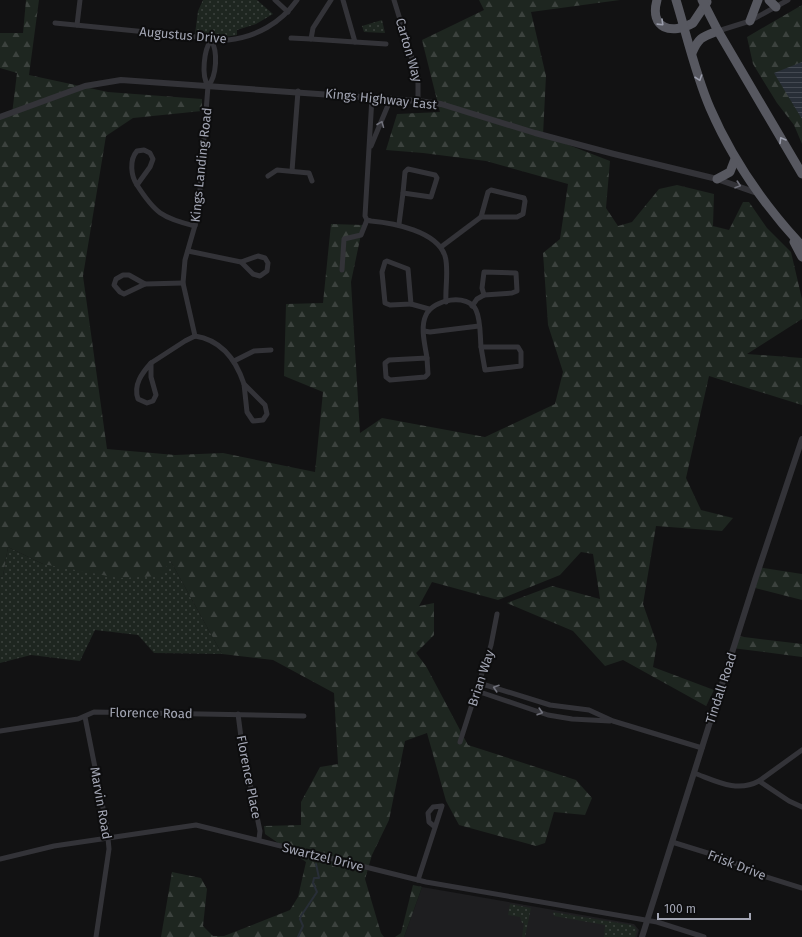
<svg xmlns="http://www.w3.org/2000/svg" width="802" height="937" font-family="'Fira Sans',sans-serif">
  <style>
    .built { fill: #1e1e20 }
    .grass { fill: url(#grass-dots) }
    .forest { fill: url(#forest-firs) }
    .water { fill: url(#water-rules) }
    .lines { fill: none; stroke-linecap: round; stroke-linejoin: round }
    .stream { stroke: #282e37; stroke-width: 2 }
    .minor { stroke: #333338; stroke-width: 5 }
    .tertiary { stroke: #333338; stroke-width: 6 }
    .trunk { stroke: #575860; stroke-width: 9 }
    .oneway { stroke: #9b9eac }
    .oneway2 { stroke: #71727c }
    .labels { text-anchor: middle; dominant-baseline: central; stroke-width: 4; stroke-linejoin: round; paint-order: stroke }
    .street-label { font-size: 13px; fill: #a3a6b4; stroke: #0d0d0e }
  </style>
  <defs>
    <pattern id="grass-dots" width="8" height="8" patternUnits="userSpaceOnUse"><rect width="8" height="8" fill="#1e2620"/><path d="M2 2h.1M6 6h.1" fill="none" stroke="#3c423e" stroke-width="1.8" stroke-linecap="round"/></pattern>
    <pattern id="forest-firs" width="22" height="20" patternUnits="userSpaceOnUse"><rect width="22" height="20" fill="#1e2620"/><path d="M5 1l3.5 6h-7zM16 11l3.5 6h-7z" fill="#3c423e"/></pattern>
    <pattern id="water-rules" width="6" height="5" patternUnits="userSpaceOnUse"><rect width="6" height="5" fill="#282e37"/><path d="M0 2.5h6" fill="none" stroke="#444952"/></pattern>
  </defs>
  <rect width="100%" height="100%" fill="#121213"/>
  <!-- built -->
  <polygon class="built" points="422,887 634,924 639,930 637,937 404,937"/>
  <!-- grass -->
  <g class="grass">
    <polygon points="203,0 257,0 273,14 256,24 237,30 237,35 225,37 195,34 198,11"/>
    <polygon points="382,20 385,33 364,32 362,26"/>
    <polygon points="8,547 43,564 170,560 222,654 154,653 138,635 95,630 80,661 31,655 0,663 0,577 3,576"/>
    <polygon points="510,904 531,908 525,937 522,937 524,923 522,923 520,917 508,915"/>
    <polygon points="553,912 631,925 635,927 637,931 635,937 604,937 605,925 554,916"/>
  </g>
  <!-- forest -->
  <g class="forest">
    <polygon points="26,0 39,0 29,75 108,92 202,99 202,111 133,118 106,136 83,276 107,449 175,455 223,453 315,472 323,392 284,376 286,304 323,303 331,224 363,225 351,282 360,433 382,418 485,437 555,404 563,372 548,325 543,253 560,239 568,184 486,161 423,153 386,150 397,114 440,112 422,40 484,10 479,0 620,0 531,12 546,76 543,135 610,161 606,208 618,226 632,222 659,189 677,185 714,194 713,226 729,230 743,202 749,202 767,228 791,252 802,299 802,319 747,354 802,358 802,405 709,376 686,478 701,510 733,518 722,531 656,526 643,604 657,644 653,667 714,690 706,706 623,660 605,666 573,631 507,603 552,586 600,599 593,554 581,552 560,575 498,600 432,582 419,606 434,603 434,635 416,653 426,666 468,745 576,780 592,798 585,815 554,812 545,843 536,846 459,825 446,801 427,733 405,741 389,820 372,855 365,879 381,933 384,937 161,937 172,872 201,878 207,889 203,926 213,936 224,936 290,910 298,897 306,862 265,834 264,826 301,825 301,802 320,767 338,764 334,693 273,660 222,654 170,560 162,576 119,578 43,564 8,547 3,576 0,577 0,118 12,114 17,73 0,68 0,33 23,33"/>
    <polygon points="802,5 802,144 794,125 777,103 753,64 747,37"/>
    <polygon points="758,567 802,574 802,600 751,587"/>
    <polygon points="736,636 802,644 802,657 732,648"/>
    <polygon points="413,885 422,887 404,937 395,937 401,933"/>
  </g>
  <!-- water -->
  <polygon class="water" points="802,62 802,119 774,73"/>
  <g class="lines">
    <!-- stream -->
    <polyline class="stream" points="298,937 303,926 300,919 301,916 317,892 313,883 314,878 319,878 316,864"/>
    <!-- minor -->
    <g class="minor">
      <polyline points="275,0 288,12"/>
      <polyline points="331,0 313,28 311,39 355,42 343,0"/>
      <polyline points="394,0 418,78 418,101"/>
      <path d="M55,23L228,40C256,37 281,23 297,0"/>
      <polyline points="77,25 80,0"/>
      <polyline points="718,31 750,21 788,0"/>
      <polyline points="291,38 311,39"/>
      <path d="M211,40C218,51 217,76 208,86C201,75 204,50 211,40Z"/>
      <polyline points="355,42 386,44"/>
      <path d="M372,97L365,216L367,220L371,221C393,223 437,231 445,256C449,269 445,287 446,302"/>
      <polyline points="371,146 391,98"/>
      <path d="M144,150L150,153L153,159L150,167L137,185C131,176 129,160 137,151Z"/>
      <polygon points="408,169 435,175 437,178 431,197 403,193 405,172"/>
      <polyline points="292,171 298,91"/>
      <polyline points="268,176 277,170 309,173 312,181"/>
      <path d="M137,185C155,213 162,218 195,226"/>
      <polygon points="491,190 524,198 525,201 523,214 517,217 481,217 488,192"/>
      <polyline points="399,224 403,193"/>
      <polyline points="441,247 481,217"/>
      <polyline points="188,251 241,262"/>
      <polygon points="258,256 265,258 268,263 267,271 260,276 253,274 241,262"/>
      <polygon points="387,261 408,269 411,304 390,305 385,303 382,272 385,262"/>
      <polyline points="342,270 344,239 361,235 367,220"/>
      <polygon points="484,272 516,273 517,291 512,293 484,295 482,288"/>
      <polygon points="123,275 129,275 145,284 124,294 120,292 114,285 116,279"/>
      <polyline points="145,284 183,283"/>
      <polyline points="411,304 429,309"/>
      <polyline points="472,306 477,299 484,295"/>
      <polyline points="424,331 430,332 479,326"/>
      <polyline points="195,336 183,283 185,260 198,215 208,86"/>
      <path d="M195,336C221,340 236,360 244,384"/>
      <polygon points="481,347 518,347 521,352 521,366 485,370"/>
      <path d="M427,358C425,345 420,327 426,315C433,299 468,293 476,310C481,321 480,336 481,347"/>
      <polygon points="427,358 428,374 425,377 390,380 386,377 385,363 389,360"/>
      <polyline points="234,361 254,351 271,350"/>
      <path d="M151,363V377L156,395L153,401L147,403L138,399C133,385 142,373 151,363Z"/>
      <polyline points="151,363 185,341 195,336"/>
      <polygon points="244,384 265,405 267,414 263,420 253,421 247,412"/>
      <polyline points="479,683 550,705 589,710 613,721 702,748"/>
      <polyline points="477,691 548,715 572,719 610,721"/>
      <polyline points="238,714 242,745 260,831 259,839"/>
      <polyline points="85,717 107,828 109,849 96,937"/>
      <polyline points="0,731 78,719 94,712 304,716"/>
      <polyline points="460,742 491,645 497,614"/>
      <polyline points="802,750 759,781 789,801 802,807"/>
      <path d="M694,773C716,781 737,793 759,781"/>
      <polyline points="672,842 727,859 757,874 802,888"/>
      <polyline points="0,859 54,846 196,825 426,882 657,922 704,937"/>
      <polyline points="418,880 442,806 433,807 428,813 429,822 435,827"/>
    </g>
    <!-- tertiary -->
    <g class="tertiary">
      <polyline points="0,117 85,86 121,80 418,101 441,104 535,133 614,154 717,179 757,193"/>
      <polyline points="642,937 755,580 802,439"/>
    </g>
    <!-- trunk -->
    <g class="trunk">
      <path d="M657,0C649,29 672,35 693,23L707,2"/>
      <path d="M676,0C687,36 695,73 710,108C732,159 764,205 802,246"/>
      <polyline points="702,0 718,31 802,174"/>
      <polyline points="769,0 776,7"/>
      <polyline points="750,21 758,0"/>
      <path d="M692,53C699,37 702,37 718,31"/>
      <polyline points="717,179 730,172 735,159"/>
      <polyline points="794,242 802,257"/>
    </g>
  </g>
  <!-- one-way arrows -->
  <defs><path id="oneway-chevron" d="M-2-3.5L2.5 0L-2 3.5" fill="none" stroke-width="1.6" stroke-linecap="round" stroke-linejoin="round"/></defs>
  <g class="oneway">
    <use href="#oneway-chevron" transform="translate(661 23) rotate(44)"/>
    <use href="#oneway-chevron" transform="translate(699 78) rotate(71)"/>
    <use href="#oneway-chevron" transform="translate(782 140) rotate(-121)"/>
  </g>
  <g class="oneway2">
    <use href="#oneway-chevron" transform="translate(381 124) rotate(-68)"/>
    <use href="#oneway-chevron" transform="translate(738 185) rotate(18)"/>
    <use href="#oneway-chevron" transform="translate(496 688) rotate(-162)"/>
    <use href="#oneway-chevron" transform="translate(540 712) rotate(17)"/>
  </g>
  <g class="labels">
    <!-- street labels -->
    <g class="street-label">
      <text transform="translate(183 35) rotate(5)">Augustus Drive</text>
      <text transform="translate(409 50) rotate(74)">Carton Way</text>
      <text transform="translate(381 99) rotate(6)">Kings Highway East</text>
      <text transform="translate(201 165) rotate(-84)">Kings Landing Road</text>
      <text transform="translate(481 678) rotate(-72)">Brian Way</text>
      <text transform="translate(721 688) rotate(-72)">Tindall Road</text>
      <text transform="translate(151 713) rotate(1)">Florence Road</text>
      <text transform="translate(249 777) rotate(79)">Florence Place</text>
      <text transform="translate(101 803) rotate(80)">Marvin Road</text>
      <text transform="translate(323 857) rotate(14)">Swartzel Drive</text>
      <text transform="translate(737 865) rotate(21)">Frisk Drive</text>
    </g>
  </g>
  <!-- scale -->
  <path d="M658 913v6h92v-6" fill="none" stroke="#a3a6b4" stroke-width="2"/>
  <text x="664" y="913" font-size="12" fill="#a3a6b4" stroke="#0d0d0e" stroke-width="3" paint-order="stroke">100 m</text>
</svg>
